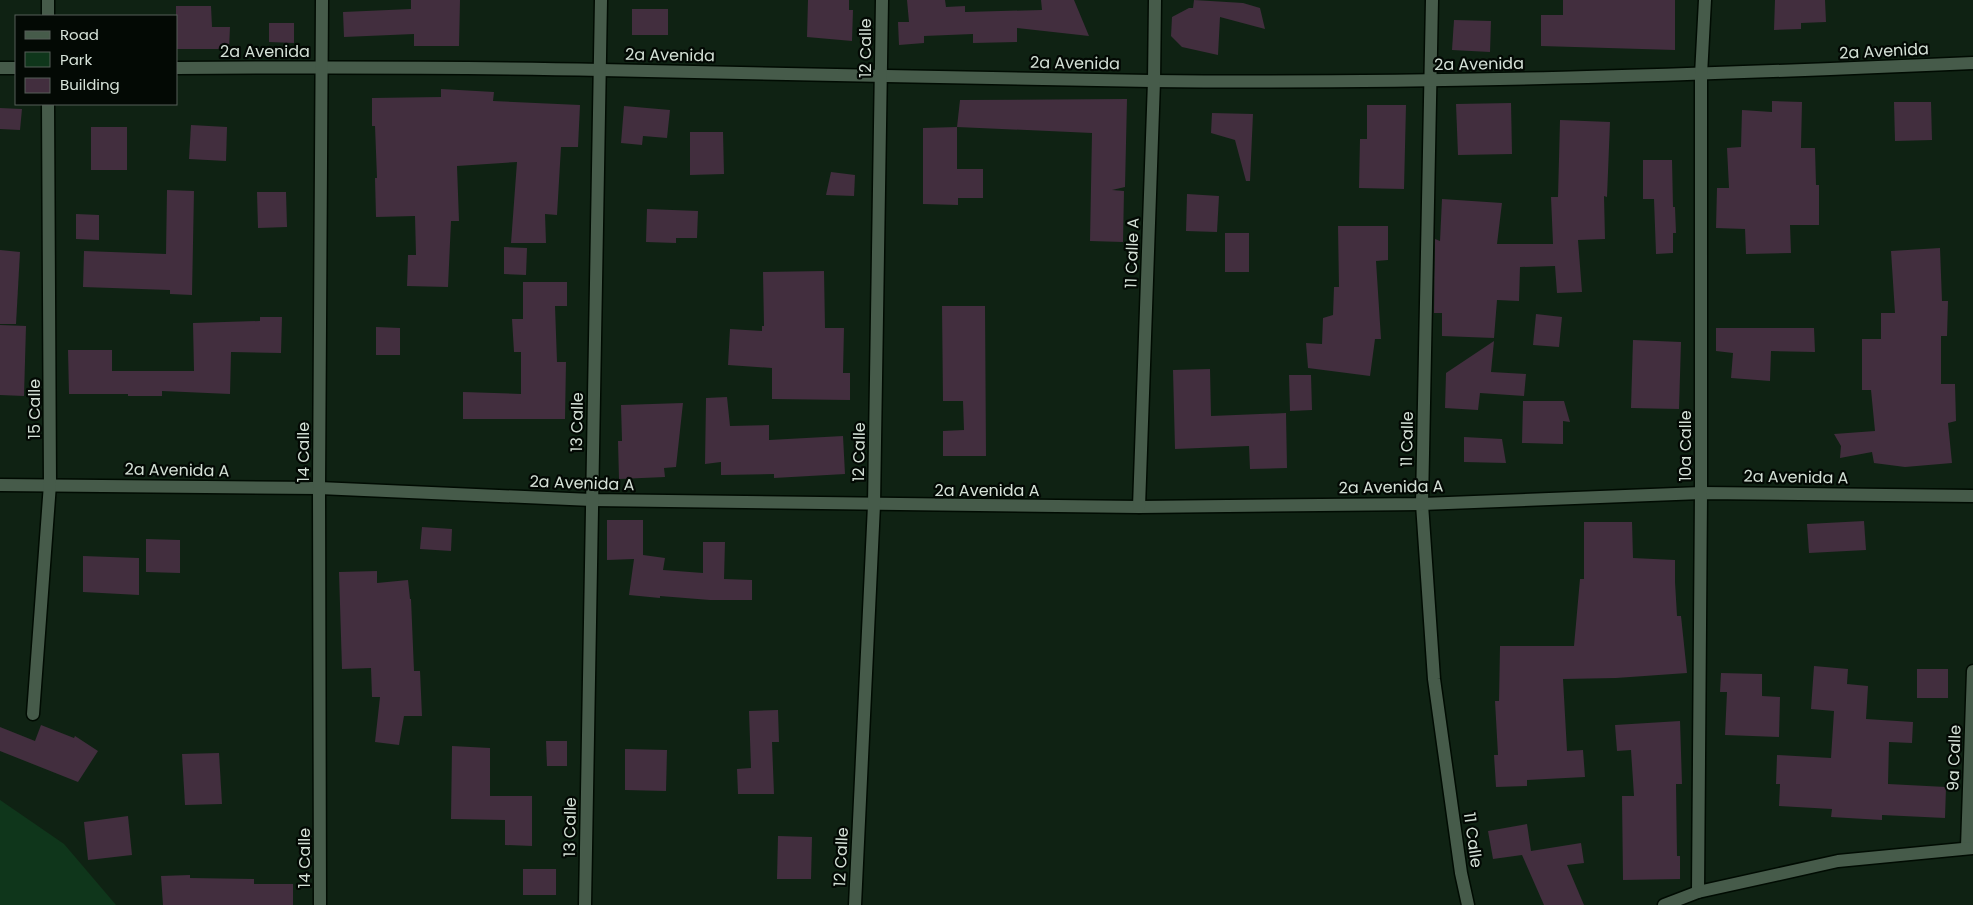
<svg xmlns="http://www.w3.org/2000/svg" width="1973" height="905" font-family="Poppins,sans-serif">
  <style>
    .green { fill: #0f361b }
    .building { fill: #422e3e }
    .lines { fill: none; stroke-linecap: round; stroke-linejoin: round }
    .street-casing { stroke: #000b02; stroke-width: 15 }
    .street { stroke: #465b4a; stroke-width: 12 }
    .labels { text-anchor: middle; dominant-baseline: central; stroke-width: 4.5; stroke-linejoin: round; paint-order: stroke }
    .street-label { font-size: 16px; fill: #d5e1d7; stroke: #030904 }
  </style>
  <rect width="100%" height="100%" fill="#0f2213"/>
  <!-- green -->
  <polygon class="green" points="0,800 64,844 116,905 0,905"/>
  <!-- building -->
  <g class="building">
    <polygon points="411,0 460,0 459,46 414,46 414,34 344,37 343,12 411,9"/>
    <polygon points="808,0 849,0 849,10 853,10 852,41 807,37"/>
    <polygon points="907,0 945,0 946,7 965,6 965,12 1042,10 1041,0 1074,0 1089,36 1017,28 1017,42 973,43 973,34 924,36 924,43 899,45 898,22 909,22"/>
    <polygon points="1194,0 1243,3 1260,8 1265,29 1220,17 1218,55 1182,47 1171,36 1172,17 1189,8 1193,8"/>
    <polygon points="1563,0 1675,0 1675,50 1541,46 1541,15 1563,15"/>
    <polygon points="1775,0 1825,0 1826,22 1801,23 1801,29 1774,30"/>
    <polygon points="176,6 211,6 212,27 230,27 229,49 176,49"/>
    <rect x="632" y="9" width="36" height="26"/>
    <polygon points="1454,20 1491,21 1490,52 1452,50"/>
    <polygon points="269,23 294,23 294,43 269,42"/>
    <polygon points="441,89 494,92 493,101 580,105 578,147 561,147 557,215 545,214 546,243 511,243 517,162 457,166 459,221 451,221 448,287 407,286 408,255 416,255 415,216 376,217 375,178 377,178 375,126 372,126 372,98 441,97"/>
    <polygon points="1127,99 1125,187 1112,190 1124,191 1123,242 1090,241 1092,133 957,127 960,100"/>
    <polygon points="1772,101 1802,102 1801,148 1815,148 1816,185 1819,185 1819,225 1790,225 1791,253 1746,254 1745,229 1716,228 1717,188 1729,188 1727,148 1741,147 1742,110 1772,112"/>
    <polygon points="1894,102 1931,102 1932,140 1895,141"/>
    <polygon points="1511,103 1512,154 1458,155 1456,104"/>
    <polygon points="1367,105 1406,105 1404,189 1359,188 1360,139 1367,139"/>
    <polygon points="624,106 670,110 667,138 643,136 642,145 621,143"/>
    <polygon points="0,108 22,109 20,130 0,129"/>
    <polygon points="1212,113 1253,114 1250,181 1246,181 1235,140 1211,133"/>
    <polygon points="1560,120 1610,122 1607,197 1604,196 1605,239 1578,240 1582,292 1557,293 1555,266 1520,267 1519,301 1497,300 1494,338 1442,336 1442,313 1434,313 1435,239 1440,241 1442,199 1502,203 1497,244 1553,244 1551,197 1558,197"/>
    <polygon points="191,125 227,127 226,161 189,159"/>
    <rect x="91" y="127" width="36" height="43"/>
    <polygon points="957,127 957,169 983,169 983,198 958,198 958,205 923,204 923,128"/>
    <polygon points="690,132 723,132 724,174 690,175"/>
    <polygon points="1643,160 1672,160 1673,207 1675,207 1676,233 1673,233 1673,253 1656,254 1654,199 1643,199"/>
    <polygon points="831,172 855,175 854,196 826,195"/>
    <polygon points="167,190 194,191 192,295 170,294 170,290 83,287 84,251 166,254"/>
    <polygon points="257,192 286,192 287,227 258,228"/>
    <polygon points="1187,194 1219,196 1217,232 1186,231"/>
    <polygon points="647,209 698,211 697,238 676,238 676,243 646,242"/>
    <polygon points="76,214 99,215 99,240 76,239"/>
    <polygon points="1338,226 1388,226 1388,260 1376,261 1381,339 1375,339 1370,376 1308,368 1306,343 1322,344 1323,318 1333,315 1334,287 1339,287"/>
    <rect x="1225" y="233" width="24" height="39"/>
    <polygon points="504,247 527,248 526,275 504,274"/>
    <polygon points="1940,248 1942,301 1948,301 1947,336 1941,336 1941,384 1955,384 1956,421 1948,423 1952,463 1905,467 1874,463 1872,452 1840,458 1841,446 1834,434 1875,431 1871,390 1862,390 1862,339 1881,339 1881,313 1895,313 1891,251"/>
    <polygon points="0,250 20,252 16,324 0,324"/>
    <polygon points="824,271 825,328 844,328 843,373 850,373 850,400 772,399 772,368 728,365 730,329 762,331 762,326 764,326 763,272"/>
    <polygon points="523,282 567,282 567,306 555,306 557,362 566,362 565,419 463,419 463,392 521,394 521,352 514,352 512,319 523,319"/>
    <polygon points="942,306 985,306 986,456 943,456 943,431 964,430 963,401 943,401"/>
    <polygon points="1536,314 1562,317 1559,347 1533,345"/>
    <polygon points="260,317 282,317 281,353 231,352 230,394 162,391 162,396 128,396 128,394 69,394 68,350 112,350 112,371 194,371 193,323 260,321"/>
    <polygon points="0,325 26,326 24,396 0,395"/>
    <polygon points="376,327 400,328 400,355 376,355"/>
    <polygon points="1716,328 1814,328 1815,352 1771,351 1770,381 1731,378 1733,353 1716,351"/>
    <polygon points="1633,340 1681,342 1679,409 1631,408"/>
    <polygon points="1494,341 1491,372 1526,374 1524,396 1480,393 1478,410 1445,408 1446,373"/>
    <polygon points="1210,369 1211,416 1286,413 1287,468 1250,469 1249,446 1175,449 1173,370"/>
    <polygon points="1289,375 1311,375 1312,410 1290,411"/>
    <polygon points="727,397 730,426 769,425 769,440 843,436 845,474 774,478 774,474 721,475 721,462 705,464 706,398"/>
    <polygon points="1523,401 1564,401 1570,422 1563,421 1563,444 1522,443"/>
    <polygon points="683,403 676,467 664,468 665,477 619,479 618,441 622,441 621,405"/>
    <polygon points="1464,437 1502,439 1506,463 1464,462"/>
    <polygon points="607,520 643,520 643,555 665,558 663,570 703,573 703,542 725,542 724,579 752,580 752,600 710,600 660,596 660,598 629,595 634,559 607,560"/>
    <polygon points="1864,521 1866,550 1809,553 1807,524"/>
    <polygon points="1584,522 1632,522 1633,558 1675,560 1675,582 1677,616 1681,616 1687,673 1616,678 1563,679 1567,751 1583,750 1585,777 1527,780 1527,786 1496,787 1494,755 1498,755 1495,701 1499,701 1500,646 1574,646 1580,579 1584,579"/>
    <polygon points="422,527 452,529 451,551 420,549"/>
    <polygon points="146,539 180,540 180,573 146,572"/>
    <polygon points="83,556 139,558 139,595 83,592"/>
    <polygon points="377,571 377,583 408,580 410,599 411,599 414,671 420,671 422,716 404,716 399,745 375,742 380,697 372,697 371,668 342,669 339,572"/>
    <polygon points="1814,666 1848,669 1847,684 1868,686 1866,719 1913,722 1912,743 1889,742 1888,784 1946,787 1945,818 1882,815 1882,820 1831,817 1832,809 1779,806 1780,784 1776,784 1777,755 1831,758 1834,711 1811,709"/>
    <rect x="1917" y="669" width="31" height="29"/>
    <polygon points="1721,673 1762,674 1762,696 1780,697 1779,737 1725,735 1727,692 1720,692"/>
    <polygon points="778,710 779,742 772,742 774,794 738,794 737,769 751,768 749,711"/>
    <polygon points="1680,721 1682,784 1676,784 1677,856 1680,856 1680,879 1623,880 1622,796 1634,796 1631,750 1617,751 1615,725"/>
    <polygon points="41,725 74,738 75,736 98,751 78,782 0,751 0,727 35,741"/>
    <polygon points="546,741 567,741 567,766 547,766"/>
    <polygon points="452,746 490,748 490,796 532,796 532,846 505,845 505,820 451,819"/>
    <polygon points="625,749 667,750 666,791 625,790"/>
    <polygon points="219,753 222,804 185,805 182,754"/>
    <polygon points="128,816 132,855 88,860 84,822"/>
    <polygon points="1527,824 1531,851 1581,843 1584,863 1567,865 1584,905 1544,905 1522,855 1493,859 1488,831"/>
    <polygon points="778,836 812,837 811,879 777,879"/>
    <rect x="523" y="869" width="33" height="26"/>
    <polygon points="190,875 190,878 254,879 254,884 293,884 293,905 163,905 161,876"/>
  </g>
  <g class="lines">
    <!-- street casing -->
    <g class="street-casing">
      <g id="street">
        <polyline points="48,0 48,16"/>
        <polyline points="1432,0 1422,504 1434,679 1461,873 1468,905"/>
        <polyline points="0,68 16,68"/>
        <path d="M176,68C318,67 459,67 601,70C784,73 968,79 1151,81C1426,84 1699,75 1973,63"/>
        <polyline points="0,485 319,488 592,500 1139,507 1422,504 1701,493 1973,496"/>
        <polyline points="1139,507 1154,81 1155,0"/>
        <polyline points="33,714 50,484 48,104"/>
        <polyline points="1967,847 1973,671"/>
        <polyline points="1698,892 1701,493 1701,75 1705,0"/>
        <polyline points="320,905 319,488 322,0"/>
        <polyline points="585,905 601,0"/>
        <polyline points="855,905 874,505 882,0"/>
        <polyline points="1664,905 1698,892 1838,861 1973,848"/>
      </g>
    </g>
    <!-- street -->
    <use href="#street" class="street"/>
  </g>
  <g class="labels">
    <!-- street labels -->
    <g class="street-label">
      <text transform="translate(865 48) rotate(-90)">12 Calle</text>
      <text x="265" y="51">2a Avenida</text>
      <text transform="translate(1884 51) rotate(-3)">2a Avenida</text>
      <text transform="translate(670 55) rotate(1)">2a Avenida</text>
      <text transform="translate(1075 63) rotate(1)">2a Avenida</text>
      <text transform="translate(1479 64) rotate(-1)">2a Avenida</text>
      <text transform="translate(1132 253) rotate(-88)">11 Calle A</text>
      <text transform="translate(34 409) rotate(-90)">15 Calle</text>
      <text transform="translate(577 422) rotate(-89)">13 Calle</text>
      <text transform="translate(1407 439) rotate(-89)">11 Calle</text>
      <text transform="translate(1685 446) rotate(-90)">10a Calle</text>
      <text transform="translate(303 452) rotate(-90)">14 Calle</text>
      <text transform="translate(859 452) rotate(-89)">12 Calle</text>
      <text transform="translate(177 470) rotate(1)">2a Avenida A</text>
      <text transform="translate(1796 477) rotate(1)">2a Avenida A</text>
      <text transform="translate(582 483) rotate(2)">2a Avenida A</text>
      <text transform="translate(1391 487) rotate(-1)">2a Avenida A</text>
      <text x="987" y="490">2a Avenida A</text>
      <text transform="translate(1954 758) rotate(-88)">9a Calle</text>
      <text transform="translate(570 827) rotate(-89)">13 Calle</text>
      <text transform="translate(1473 840) rotate(82)">11 Calle</text>
      <text transform="translate(841 857) rotate(-87)">12 Calle</text>
      <text transform="translate(304 858) rotate(-90)">14 Calle</text>
    </g>
  </g>
  <!-- legend -->
  <rect x="15" y="15" width="162" height="90" fill="#030904" stroke="#575f58"/>
  <rect x="25" y="31" width="25" height="8" fill="#465b4a" stroke="#575f58"/>
  <text x="60" y="40" font-size="15" fill="#d5e1d7">Road</text>
  <rect x="25" y="52" width="25" height="15" fill="#0f361b" stroke="#575f58"/>
  <text x="60" y="65" font-size="15" fill="#d5e1d7">Park</text>
  <rect x="25" y="78" width="25" height="15" fill="#422e3e" stroke="#575f58"/>
  <text x="60" y="90" font-size="15" fill="#d5e1d7">Building</text>
</svg>
